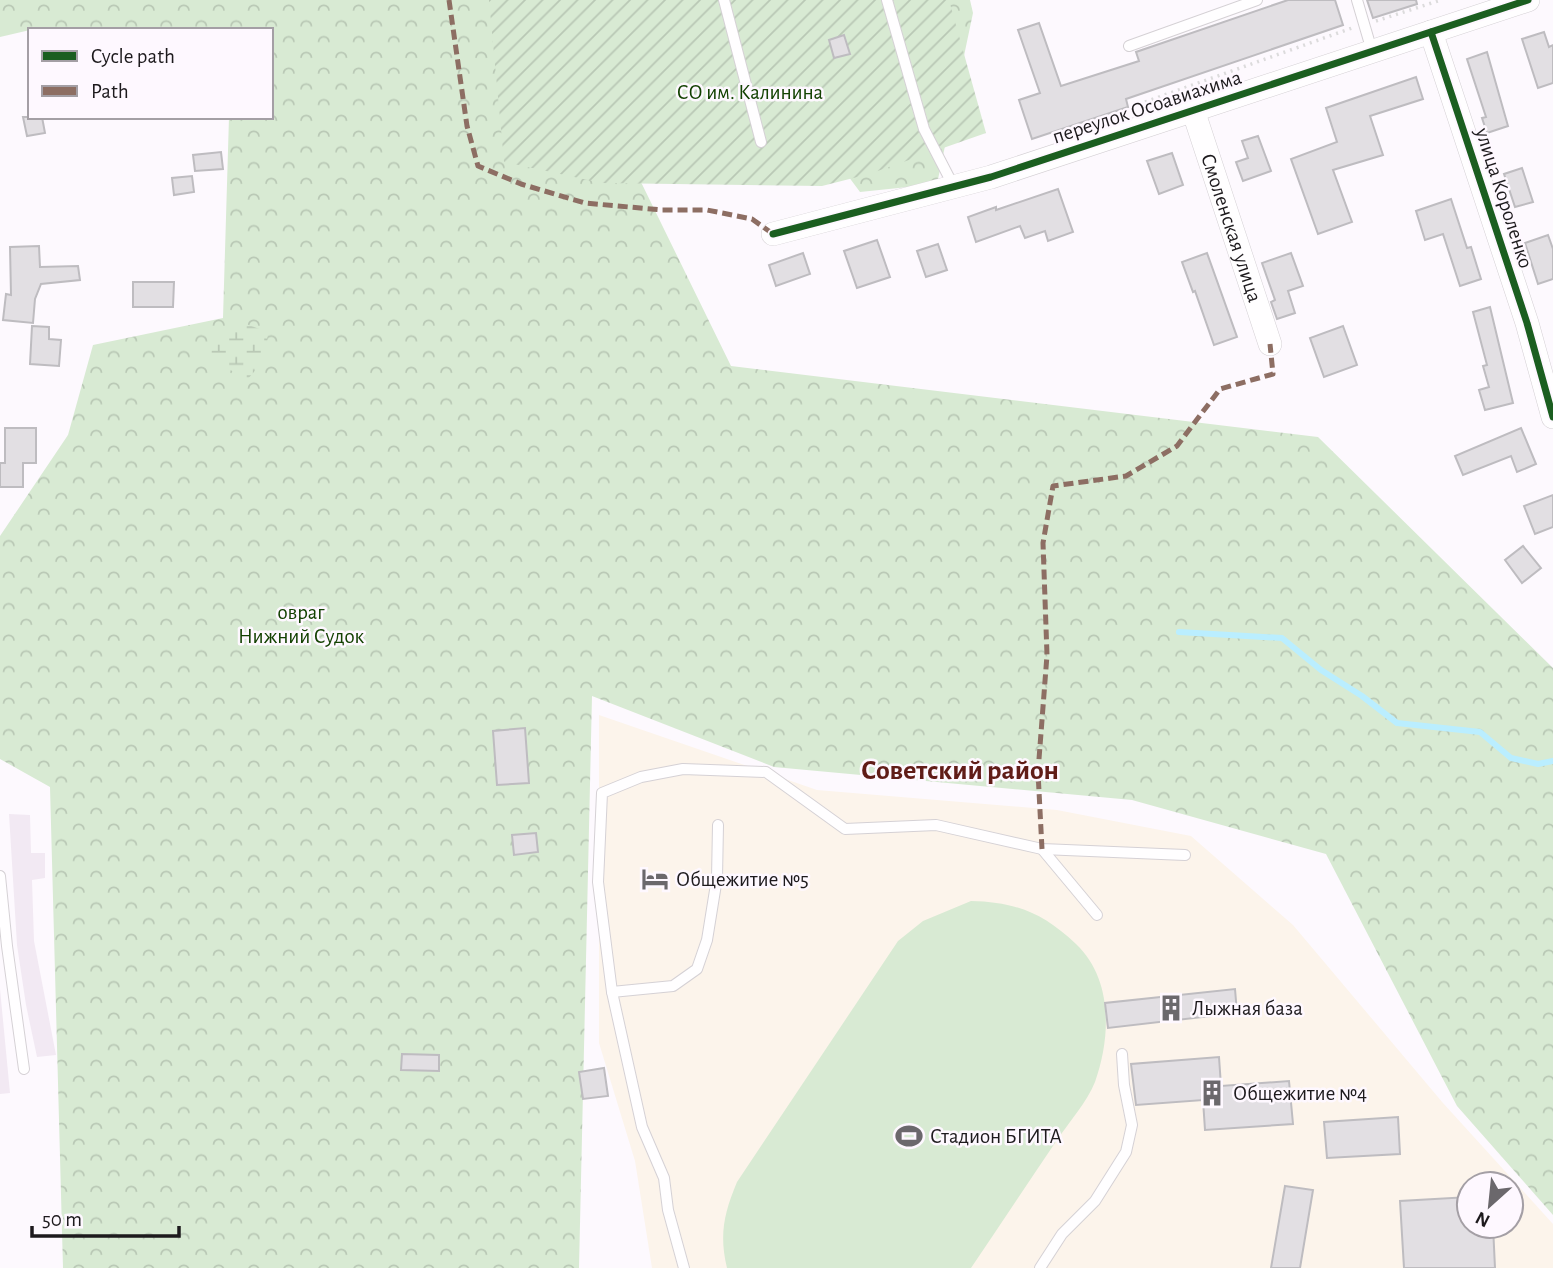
<svg xmlns="http://www.w3.org/2000/svg" width="1553" height="1268" font-family="'Alegreya Sans',sans-serif">
  <style>
    .built { fill: #f2e9f3 }
    .education { fill: #fcf4eb; fill-rule: evenodd }
    .grass { fill: #d8ead3 }
    .forest { fill: url(#forest-crowns) }
    .wetland { fill: url(#wetland-marsh) }
    .garden { fill: url(#garden-furrows) }
    .lines { fill: none; stroke-linecap: round; stroke-linejoin: round }
    .stream { stroke: #baeeff; stroke-width: 6 }
    .building { fill: #e2dfe3; stroke: #bebcc0; stroke-width: 2 }
    .lane-casing { stroke: #d5d1d5; stroke-width: 12 }
    .street-casing { stroke: #d5d1d5; stroke-width: 24 }
    .path { stroke: #dcdbdc; stroke-width: 3.5; stroke-dasharray: 2 5; stroke-linecap: butt }
    .lane { stroke: #fffeff; stroke-width: 10 }
    .street { stroke: #fffeff; stroke-width: 23 }
    .quiet { stroke: #8d6e63; stroke-width: 5; stroke-dasharray: 10 5; stroke-linecap: butt }
    .cycleway-casing { stroke: #fef8ff; stroke-width: 11 }
    .cycleway { stroke: #1b5e20; stroke-width: 7 }
    .labels { text-anchor: middle; dominant-baseline: central; stroke-width: 5; stroke-linejoin: round; paint-order: stroke }
    .park-label { font-size: 21px; fill: #124100; stroke: #fef8ff }
    .street-label { font-size: 21px; fill: #1d1a1d; stroke: #fef8ff }
    .poi-label { font-size: 21px; fill: #1d1a1d; stroke: #fef8ff; text-anchor: start }
    .district-label { font-size: 28px; font-weight: bold; fill: #601c17; stroke: #fef8ff }
  </style>
  <defs>
    <pattern id="forest-crowns" width="20" height="18" patternUnits="userSpaceOnUse" patternTransform="scale(1.75)"><rect width="20" height="18" fill="#d8ead3"/><path d="M2 6a3 3 0 1 1 6 0M12 15a3 3 0 1 1 6 0" fill="none" stroke="#b9c8b5"/></pattern>
    <pattern id="wetland-marsh" width="20" height="14" patternUnits="userSpaceOnUse" patternTransform="scale(1.75)"><rect width="20" height="14" fill="#d8ead3"/><path d="M1 5h8M5 5V1M11 12h8M15 12V8" fill="none" stroke="#b9c8b5"/></pattern>
    <pattern id="garden-furrows" width="10" height="10" patternUnits="userSpaceOnUse" patternTransform="scale(1.75)"><rect width="10" height="10" fill="#d8ead3"/><path d="M-1 1l2-2M0 10L10 0M9 11l2-2" fill="none" stroke="#b9c8b5"/></pattern>
  </defs>
  <rect width="100%" height="100%" fill="#fdf9fe"/>
  <!-- built -->
  <g class="built">
    <polygon points="9,814 30,815 31,853 45,853 45,878 32,880 34,941 56,1055 37,1057 26,1005 17,945"/>
    <polygon points="0,989 10,1093 0,1094"/>
  </g>
  <!-- education -->
  <path class="education" d="M599,715L817,790L1057,810L1191,836L1293,925L1443,1103L1553,1224V1268H652L635,1161L599,1043ZM1469,1184H1511V1226H1469Z"/>
  <!-- grass -->
  <path class="grass" d="M971,901C1016,902 1043,913 1076,944C1113,979 1111,1037 1095,1082C1087,1102 1069,1122 1057,1140C1028,1183 1000,1225 971,1268H727C719,1235 724,1213 737,1182L898,941L923,921Z"/>
  <!-- forest -->
  <polygon class="forest" points="0,0 970,0 973,13 937,184 860,192 831,153 639,178 731,366 1318,437 1553,668 1553,1215 1457,1106 1326,854 1132,800 774,767 592,696 579,1268 63,1268 50,787 0,759 0,536 68,435 93,345 223,318 229,117 271,117 271,30 30,30 0,37"/>
  <!-- wetland -->
  <polygon class="wetland" points="246,324 268,332 265,359 247,380 209,357 216,339"/>
  <!-- garden -->
  <polygon class="garden" points="489,0 949,0 986,133 869,174 822,186 602,183 504,162"/>
  <g class="lines">
    <!-- stream -->
    <polyline class="stream" points="1179,632 1282,638 1321,670 1362,696 1397,723 1480,732 1511,758 1538,764 1553,761"/>
  </g>
  <!-- building -->
  <g class="building">
    <polygon points="1288,0 1335,0 1343,25 1126,99 1128,107 1032,139 1019,100 1040,93 1018,30 1039,23 1061,86 1139,61 1136,52"/>
    <polygon points="1367,0 1416,0 1417,4 1373,18"/>
    <polygon points="1544,32 1549,47 1553,45 1553,83 1538,88 1522,39"/>
    <polygon points="844,35 850,54 834,58 829,40"/>
    <polygon points="1487,52 1508,126 1487,133 1482,118 1486,117 1467,59"/>
    <polygon points="1416,77 1423,99 1370,116 1383,155 1333,170 1352,222 1318,234 1291,159 1337,142 1326,108"/>
    <polygon points="23,117 42,117 45,133 27,136"/>
    <polygon points="1258,136 1271,171 1243,181 1236,162 1248,158 1242,141"/>
    <polygon points="221,152 223,169 195,171 193,155"/>
    <polygon points="1172,153 1183,185 1159,194 1147,161"/>
    <polygon points="1522,168 1533,202 1515,207 1504,174"/>
    <polygon points="192,176 194,192 174,195 172,178"/>
    <polygon points="1058,189 1073,232 1048,241 1045,231 1025,238 1020,226 976,242 968,217 996,207 996,210"/>
    <polygon points="1451,199 1467,248 1471,247 1481,279 1460,286 1443,234 1425,240 1416,211"/>
    <polygon points="1548,235 1553,249 1553,279 1538,284 1525,243"/>
    <polygon points="877,240 890,277 857,288 844,251"/>
    <polygon points="938,244 947,270 926,277 917,251"/>
    <polygon points="39,246 40,267 78,266 80,280 41,284 35,299 33,323 3,320 6,294 11,295 10,247"/>
    <polygon points="803,253 810,274 776,286 769,265"/>
    <polygon points="1207,253 1237,337 1214,345 1195,291 1193,292 1182,262"/>
    <polygon points="1291,253 1303,286 1288,291 1295,313 1277,319 1271,302 1275,300 1262,263"/>
    <polygon points="133,282 174,282 173,307 133,307"/>
    <polygon points="1490,307 1513,403 1485,410 1479,390 1489,387 1483,366 1487,365 1473,312"/>
    <polygon points="32,326 49,327 49,339 61,340 59,366 30,364"/>
    <polygon points="1343,326 1357,365 1324,377 1310,338"/>
    <polygon points="5,428 36,428 36,463 23,463 23,487 0,487 0,463 5,463"/>
    <polygon points="1521,428 1536,464 1517,472 1511,456 1463,475 1455,456"/>
    <polygon points="1553,495 1553,527 1535,534 1524,506"/>
    <polygon points="1523,546 1541,568 1522,583 1505,560"/>
    <polygon points="525,728 529,783 497,785 493,731"/>
    <polygon points="536,833 538,852 514,855 512,835"/>
    <polygon points="1235,989 1237,1013 1108,1028 1105,1003"/>
    <polygon points="402,1054 439,1055 439,1071 401,1070"/>
    <polygon points="1219,1057 1221,1086 1289,1081 1293,1124 1205,1130 1203,1100 1136,1105 1131,1064"/>
    <polygon points="604,1068 608,1096 583,1099 579,1072"/>
    <polygon points="1398,1117 1400,1154 1327,1158 1324,1122"/>
    <polygon points="1285,1186 1313,1190 1300,1268 1271,1268"/>
    <polygon points="1469,1197 1469,1226 1493,1226 1495,1268 1404,1268 1400,1201"/>
  </g>
  <g class="lines">
    <!-- lane casing -->
    <g class="lane-casing">
      <g id="lane">
        <polyline points="724,0 761,142"/>
        <polyline points="887,0 924,129 954,187"/>
        <polyline points="1357,0 1372,51"/>
        <polyline points="1129,46 1257,0"/>
        <polyline points="1042,849 1097,915"/>
        <polyline points="0,876 7,946 24,1069"/>
        <polyline points="612,992 598,882 602,793 641,777 683,769 766,772 845,829 936,825 1042,849 1185,855"/>
        <polyline points="684,1268 668,1210 664,1178 642,1127 612,992 673,986 697,969 707,940 717,878 718,825"/>
        <polyline points="1040,1268 1062,1234 1095,1201 1126,1152 1132,1125 1124,1085 1122,1054"/>
      </g>
    </g>
    <!-- street casing -->
    <g class="street-casing">
      <g id="street">
        <polyline points="1431,32 1527,323 1553,417"/>
        <path id="s1" d="M1193,110L1270,344"/>
        <polyline points="773,234 991,177 1528,0"/>
      </g>
    </g>
    <!-- path -->
    <g class="path">
      <polyline points="1376,21 1441,0"/>
      <polyline points="1145,102 1352,28"/>
    </g>
    <!-- lane -->
    <use href="#lane" class="lane"/>
    <!-- street -->
    <use href="#street" class="street"/>
    <!-- quiet -->
    <g class="quiet">
      <polyline points="449,0 467,126 478,166 521,184 585,203 662,210 707,210 752,219 773,234"/>
      <polyline points="1042,849 1038,772 1047,655 1043,543 1053,486 1126,476 1177,446 1220,389 1273,374 1270,344"/>
    </g>
    <!-- cycleway casing -->
    <g class="cycleway-casing">
      <g id="cycleway">
        <polyline points="1431,32 1527,323 1553,417"/>
        <polyline points="773,234 991,177 1528,0"/>
      </g>
    </g>
    <!-- cycleway -->
    <use href="#cycleway" class="cycleway"/>
  </g>
  <!-- icons -->
  <defs>
    <g id="hotel-bare" transform="scale(2.1)"><path d="M-6-4.5h1.5V1H6V5H4.5V3h-9V5H-6ZM-4 0a1.8 1.8 0 1 1 3.6 0ZM.5 0V-2.5h3Q6-2.5 6 0Z" fill="#6b686c" stroke="#fef8ff" stroke-width="2.5" paint-order="stroke"/></g>
    <g id="building-bare" transform="scale(2.1)"><path d="M-4-6H4V6H1V3H-1V6H-4ZM-2.5-4.3h1.7v1.8h-1.7ZM.8-4.3h1.7v1.8H.8ZM-2.5-1h1.7V.8h-1.7ZM.8-1h1.7V.8H.8Z" fill="#6b686c" stroke="#fef8ff" stroke-width="2.5" paint-order="stroke"/></g>
    <g id="stadium-bare" transform="scale(2.1)"><path d="M0-5a6.5 5 0 1 0 0 10a6.5 5 0 1 0 0-10ZM-3.5-1.8h7v3.6h-7Z" fill="#6b686c" stroke="#fef8ff" stroke-width="2.5" paint-order="stroke"/></g>
  </defs>
  <g fill-rule="evenodd">
    <use href="#hotel-bare" x="655" y="879"/>
    <use href="#building-bare" x="1171" y="1008"/>
    <use href="#building-bare" x="1212" y="1093"/>
    <use href="#stadium-bare" x="909" y="1136"/>
  </g>
  <g class="labels">
    <!-- park labels -->
    <g class="park-label">
      <text x="750" y="92">СО им. Калинина</text>
      <text x="301" y="612">овраг<tspan x="301" dy="24">Нижний Судок</tspan></text>
    </g>
    <!-- street labels -->
    <g class="street-label">
      <text transform="translate(1147 107) rotate(-18)">переулок Осоавиахима</text>
      <text transform="translate(1504 198) rotate(72)">улица Короленко</text>
      <text stroke="none"><textPath href="#s1" startOffset="124">Смоленская улица</textPath></text>
    </g>
    <!-- poi labels -->
    <g class="poi-label">
      <text x="676" y="879">Общежитие №5</text>
      <text x="1192" y="1008">Лыжная база</text>
      <text x="1233" y="1093">Общежитие №4</text>
      <text x="930" y="1136">Стадион БГИТА</text>
    </g>
    <!-- district labels -->
    <g class="district-label">
      <text x="960" y="771">Советский район</text>
    </g>
  </g>
  <!-- legend -->
  <rect x="28" y="28" width="245" height="91" fill="#fef8ff" stroke="#a49fa5" stroke-width="2"/>
  <rect x="42" y="51" width="35" height="10" fill="#1b5e20" stroke="#a49fa5" stroke-width="2"/>
  <text x="91" y="63" font-size="21" fill="#1d1a1d">Cycle path</text>
  <rect x="42" y="86" width="35" height="10" fill="#8d6e63" stroke="#a49fa5" stroke-width="2"/>
  <text x="91" y="98" font-size="21" fill="#1d1a1d">Path</text>
  <!-- north arrow -->
  <g transform="translate(1490 1205) rotate(207)"><circle r="33" fill="#fef8ff" stroke="#a49fa5" stroke-width="2"/>
  <path d="M0-5L12 26L0 18L-12 26Z" fill="#6b686c"/>
  <text y="-10" font-size="19" font-weight="bold" text-anchor="middle" fill="#1d1a1d">N</text>
  </g>
  <!-- scale -->
  <path d="M32 1226v10h147v-10" fill="none" stroke="#1d1a1d" stroke-width="3.5"/>
  <text x="42" y="1226" font-size="21" fill="#1d1a1d" stroke="#fef8ff" stroke-width="5" paint-order="stroke">50 m</text>
</svg>
